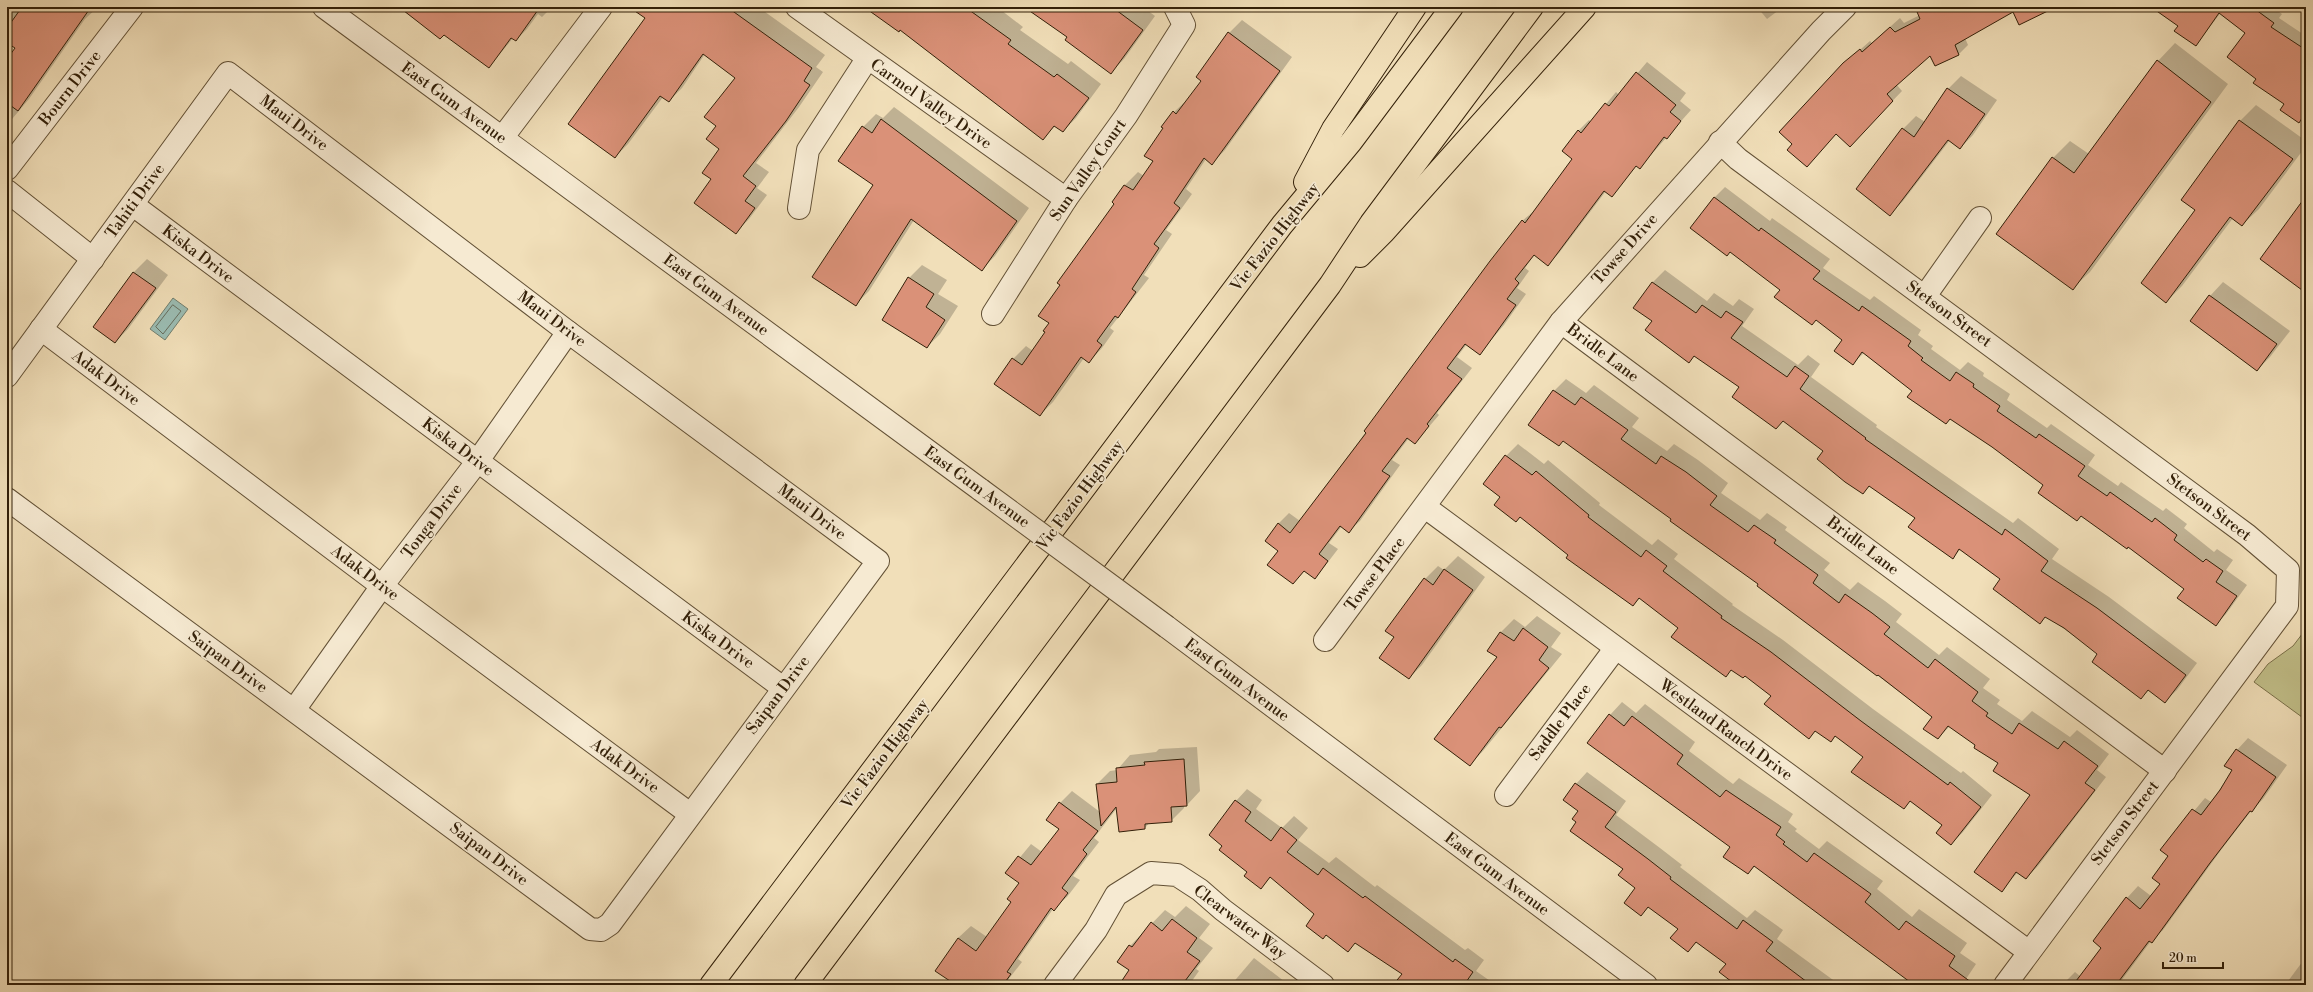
<svg xmlns="http://www.w3.org/2000/svg" width="2313" height="992" font-family="'Libre Bodoni',serif">
  <style>
    .green { fill: #c2c08a; stroke: #7a704a }
    .water { fill: #9bbcb2; stroke: #717e6e }
    .shadow { fill: #0003 }
    .lines { fill: none; stroke-linecap: round; stroke-linejoin: round }
    .shore { stroke: #676e5e; stroke-width: 1 }
    .building { fill: #da9178; stroke: #332009 }
    .minor-casing { stroke: #625035; stroke-width: 24 }
    .highway-casing { stroke: #332009; stroke-width: 24 }
    .minor { stroke: #f6ead2; stroke-width: 22 }
    .highway { stroke: #f1dfb9; stroke-width: 22 }
    .minor-bridge-casing { stroke: #625035; stroke-width: 24; stroke-linecap: butt }
    .minor-bridge { stroke: #f6ead2; stroke-width: 22 }
    .labels { text-anchor: middle; dominant-baseline: central; stroke-width: 3.5; stroke-linejoin: round; paint-order: stroke }
    .street-label { font-size: 16px; fill: #332009; stroke: #f6ead2 }
  </style>
  <rect width="100%" height="100%" fill="#f1dfb9"/>
  <filter id="stains"><feTurbulence type="fractalNoise" baseFrequency=".005" numOctaves="4"/><feColorMatrix values="0 0 0 0 .2 0 0 0 0 .09 0 0 0 0 .02 0 0 0 .5 -.17"/></filter>
  <radialGradient id="worn" r=".72"><stop offset=".6" stop-color="#630" stop-opacity="0"/><stop offset="1" stop-color="#630" stop-opacity=".3"/></radialGradient>
  <!-- green -->
  <polygon class="green" points="2306,629 2306,720 2254,682 2268,664 2293,646"/>
  <!-- water -->
  <polygon class="water" points="173,298 188,309 165,340 150,329"/>
  <!-- shadow -->
  <g class="shadow">
    <polygon points="7,7 98,7 85,19 29,99 7,125 7,60 17,48 7,41 9,27 7,26"/>
    <polygon points="398,7 552,7 542,17 538,14 527,29 516,40 513,38 489,67 444,34 440,38"/>
    <polygon points="647,7 758,7 825,55 816,67 823,72 799,107 756,163 769,172 757,188 767,195 749,219 736,232 712,179 720,149 718,126 737,78 705,54 682,88 669,101 663,97 628,144 615,157 646,18"/>
    <polygon points="868,7 997,7 1023,27 1020,30 1068,64 1071,61 1101,84 1076,118 1063,131 1055,126 1043,138 900,29"/>
    <polygon points="1026,7 1143,7 1155,16 1124,59 1111,72 1069,37"/>
    <polygon points="1757,7 1783,7 1767,19"/>
    <polygon points="1916,7 2052,7 2013,10 1965,38 1968,45 1959,54 1935,65 1930,54 1896,84 1902,91 1859,136 1844,64 1870,41 1872,43 1900,18 1904,23 1920,15"/>
    <polygon points="2152,7 2225,7 2196,45 2179,25"/>
    <polygon points="2257,7 2272,7 2282,14 2279,18 2306,36 2306,114 2298,121 2286,104 2257,78 2247,33 2241,28"/>
    <polygon points="1242,20 1292,57 1225,150 1212,163 1206,159 1186,189 1192,194 1166,230 1172,234 1144,275 1149,278 1110,328 1114,331 1102,348 1089,362 1084,358 1053,402 1040,415 1013,359 1026,346 1033,351 1046,332 1116,204 1113,202 1125,185 1138,172 1144,176 1154,161 1174,112 1188,99 1202,81 1198,77 1229,33"/>
    <polygon points="2175,43 2228,84 2090,272 2072,289 2053,158 2070,141 2089,154 2158,61"/>
    <polygon points="1647,62 1686,93 1680,101 1691,110 1650,156 1640,167 1637,165 1612,195 1606,191 1559,253 1548,264 1535,254 1525,268 1529,271 1517,288 1526,294 1504,325 1480,353 1467,344 1457,357 1472,368 1437,413 1439,415 1415,443 1409,438 1392,460 1400,465 1360,521 1349,531 1342,526 1329,543 1338,549 1325,566 1315,577 1305,570 1293,583 1279,551 1278,524 1289,513 1300,521 1522,221 1534,211 1573,159 1578,131 1589,120 1591,122 1616,92 1619,95"/>
    <polygon points="1961,76 1997,100 1973,135 1960,148 1950,140 1903,201 1890,214 1857,189 1903,129 1916,116 1925,122 1948,89"/>
    <polygon points="2256,105 2306,141 2306,146 2259,209 2242,225 2233,218 2182,286 2166,302 2196,210 2240,121"/>
    <polygon points="894,107 1029,208 995,256 982,269 914,220 869,291 856,304 875,185 863,127 876,114 883,118"/>
    <polygon points="1725,187 1770,221 1772,218 1830,259 1823,268 1870,300 1874,296 1921,330 1918,335 1933,346 1931,349 1960,370 1968,362 1984,373 1983,376 2010,394 2007,400 2047,428 2051,424 2095,455 2088,465 2118,486 2121,482 2163,511 2166,508 2187,524 2184,528 2214,552 2217,549 2233,560 2226,570 2247,585 2226,614 2216,624 2186,588 1864,353 1852,364 1844,340 1781,289 1714,198"/>
    <polygon points="147,259 168,275 128,329 115,342 94,327 134,272"/>
    <polygon points="922,265 947,280 938,294 958,306 940,334 927,347 909,278"/>
    <polygon points="1665,270 1707,301 1714,293 1733,306 1739,299 1754,309 1742,326 1798,365 1808,355 1820,364 1811,377 1877,425 1876,427 2013,523 2018,518 2059,549 2052,559 2109,597 2197,663 2177,690 2165,701 2149,690 2141,698 2099,654 2046,616 2040,623 2001,579 1961,549 1953,557 1916,517 1870,486 1863,493 1824,451 1784,420 1776,428 1740,387 1695,355 1689,362 1653,321 1635,308 1653,282"/>
    <polygon points="2223,282 2290,331 2270,357 2257,370 2192,321 2210,296"/>
    <polygon points="1566,379 1586,393 1594,385 1639,418 1632,427 1667,451 1674,444 1698,460 1728,483 1721,493 1760,520 1767,513 1787,527 1785,530 1830,563 1824,570 1850,590 1858,582 1885,601 1902,614 1896,622 1939,655 1947,647 1990,679 1983,688 2000,700 1997,704 2022,721 2032,711 2070,737 2077,730 2109,754 2097,770 2106,777 2038,866 2026,878 2018,872 2001,891 2031,795 1999,763 1950,726 1938,738 1933,717 1758,586 1760,583 1673,519 1554,391"/>
    <polygon points="1518,444 1544,464 1548,460 1600,503 1599,505 1652,545 1658,539 1678,554 1674,559 1733,604 1732,605 1783,640 1873,709 1961,773 1963,771 1992,795 1963,832 1951,844 1943,825 1911,800 1903,808 1864,757 1836,736 1830,741 1817,730 1809,738 1772,695 1745,675 1732,669 1726,675 1680,628 1640,598 1633,605 1502,497 1506,456"/>
    <polygon points="1458,556 1485,577 1422,665 1409,678 1396,637 1425,579 1438,566 1444,570"/>
    <polygon points="1537,616 1561,633 1551,647 1562,654 1483,751 1470,764 1498,657 1488,650 1501,632 1514,619 1525,627"/>
    <polygon points="1622,702 1636,713 1645,704 1695,742 1689,751 1733,784 1739,778 1793,814 1788,822 1797,829 1795,831 1819,849 1827,841 1883,881 1877,889 1912,917 1919,909 1967,943 1960,953 1976,964 1962,985 1918,985 1755,866 1748,873 1731,847 1610,715"/>
    <polygon points="2248,738 2287,765 2263,799 2251,811 2221,850 2163,930 2151,941 2121,981 2123,982 2121,985 2062,985 2075,972 2081,977 2102,947 2127,898 2138,886 2151,896 2161,884 2170,856 2161,850 2205,798 2211,802 2233,770 2237,750"/>
    <polygon points="1197,747 1200,791 1187,805 1184,805 1184,808 1171,821 1150,822 1145,828 1117,808 1094,838 1099,842 1073,876 1080,880 1067,897 1053,909 1018,959 1022,962 1004,985 958,985 936,970 958,938 971,926 987,937 1012,901 1021,883 1007,873 1031,844 1042,852 1060,829 1060,803 1072,791 1100,812 1097,784 1110,771 1117,770 1130,755 1156,752 1159,749"/>
    <polygon points="1587,772 1626,801 1616,815 1660,848 1682,865 1680,867 1747,918 1755,910 1783,930 1777,939 1840,985 1737,985 1727,964 1697,942 1688,950 1679,929 1649,907 1641,915 1637,888 1624,869 1577,822 1579,810 1576,784"/>
    <polygon points="1247,789 1262,800 1256,809 1282,828 1294,816 1308,828 1298,840 1329,863 1336,857 1375,887 1377,885 1465,950 1468,948 1484,960 1476,971 1493,983 1492,985 1395,985 1403,974 1356,942 1348,951 1326,934 1316,914 1299,902 1301,900 1271,877 1261,888 1249,871 1223,845 1236,801"/>
    <polygon points="1186,906 1210,924 1199,938 1213,948 1196,969 1199,971 1189,985 1120,985 1130,970 1130,946 1165,910 1175,917"/>
    <polygon points="1254,958 1289,985 1231,985"/>
    <polygon points="2306,958 2306,985 2285,985 2303,961"/>
  </g>
  <g class="lines">
    <!-- shore -->
    <polygon class="shore" points="173,305 181,311 163,334 156,327"/>
  </g>
  <!-- building -->
  <g class="building">
    <polygon points="22,7 91,7 18,111 7,103 7,59 15,48 7,43 7,28"/>
    <polygon points="399,7 540,7 516,41 511,38 489,68 444,35 440,39"/>
    <polygon points="629,7 727,7 812,68 804,81 810,85 786,121 743,176 756,186 745,201 755,208 736,234 694,203 711,179 702,173 719,149 706,139 716,126 704,117 735,78 703,54 669,102 660,96 615,158 568,124 645,18"/>
    <polygon points="864,7 965,7 1011,40 1008,44 1054,77 1057,74 1089,98 1063,132 1054,126 1043,140 900,30 899,32"/>
    <polygon points="1024,7 1112,7 1143,30 1111,74 1065,40 1067,37"/>
    <polygon points="1915,7 2056,7 2019,25 2013,12 1955,45 1959,55 1935,66 1930,56 1887,94 1893,101 1850,147 1836,134 1807,167 1787,150 1792,144 1779,132 1843,63 1860,49 1862,52 1890,27 1895,32 1920,19"/>
    <polygon points="2151,7 2252,7 2274,23 2271,27 2306,50 2306,112 2299,123 2280,110 2284,104 2253,83 2256,79 2227,57 2245,33 2219,13 2196,46 2174,31 2178,26"/>
    <polygon points="1228,32 1280,71 1212,165 1204,158 1174,203 1180,208 1154,244 1159,248 1132,289 1136,292 1118,318 1115,316 1097,341 1102,345 1089,363 1081,357 1040,416 994,384 1012,358 1022,365 1045,332 1043,331 1049,323 1038,316 1060,285 1057,283 1114,204 1112,202 1124,185 1133,190 1153,161 1144,156 1163,128 1161,127 1173,111 1176,114 1201,81 1196,77"/>
    <polygon points="2157,60 2211,102 2073,290 1996,234 2052,157 2074,173"/>
    <polygon points="1636,72 1676,105 1670,112 1681,121 1667,139 1664,137 1640,169 1636,166 1612,197 1604,191 1548,266 1534,255 1515,279 1519,283 1507,299 1516,305 1493,337 1480,355 1465,344 1447,368 1462,379 1427,424 1429,426 1415,444 1407,438 1382,471 1390,476 1349,533 1340,526 1319,554 1328,561 1315,579 1304,571 1293,584 1267,565 1278,551 1265,541 1278,523 1290,533 1366,433 1364,431 1490,261 1522,220 1525,223 1572,159 1562,151 1578,130 1581,133 1605,103 1609,106"/>
    <polygon points="1947,88 1985,114 1960,149 1948,140 1890,216 1856,189 1902,128 1914,137"/>
    <polygon points="881,119 1017,221 982,271 911,219 856,306 812,277 873,185 838,161 862,126 872,133"/>
    <polygon points="2239,120 2293,159 2242,226 2230,217 2166,303 2141,283 2195,210 2181,200"/>
    <polygon points="2306,196 2306,293 2260,259"/>
    <polygon points="1714,197 1759,231 1761,228 1820,271 1813,279 1859,311 1862,306 1911,341 1908,346 1923,358 1921,360 1950,381 1956,372 1974,384 1973,387 2000,406 1997,411 2036,438 2039,434 2085,466 2078,476 2107,496 2110,492 2152,522 2155,518 2177,535 2174,540 2203,562 2206,559 2223,571 2216,582 2237,596 2216,626 2177,598 2184,589 2128,547 2127,549 2081,516 2077,521 2038,493 2043,485 1992,447 1950,419 1946,424 1907,397 1912,391 1862,352 1853,365 1834,351 1842,340 1816,320 1812,325 1774,297 1780,290 1730,252 1727,256 1690,228"/>
    <polygon points="133,272 156,288 115,343 93,327"/>
    <polygon points="908,277 934,294 926,307 945,320 927,348 882,320"/>
    <polygon points="1652,282 1696,313 1702,305 1721,318 1726,311 1743,322 1731,338 1787,377 1795,366 1809,376 1800,389 1866,438 1865,439 2002,535 2005,529 2048,561 2041,571 2097,608 2186,675 2165,703 2148,690 2141,699 2092,662 2097,654 2064,628 2045,617 2040,624 1993,589 2000,579 1959,549 1953,559 1908,527 1915,518 1869,486 1863,494 1845,482 1817,459 1823,451 1783,421 1776,429 1732,397 1739,387 1694,356 1689,363 1645,330 1652,321 1633,308"/>
    <polygon points="2209,295 2277,344 2257,371 2190,321"/>
    <polygon points="1553,390 1575,405 1581,397 1628,430 1621,439 1656,464 1661,456 1686,472 1717,496 1710,505 1748,532 1754,525 1776,540 1774,543 1818,575 1813,583 1839,603 1845,594 1872,613 1890,627 1884,634 1928,668 1935,659 1978,692 1972,701 1988,713 1986,716 2012,734 2019,723 2058,749 2064,741 2098,766 2085,783 2095,790 2026,879 2016,872 2002,892 1974,872 2030,795 1993,771 1998,763 1974,748 1975,745 1948,726 1938,739 1923,729 1932,717 1878,675 1877,676 1757,586 1758,584 1670,521 1671,519 1563,441 1559,446 1528,425"/>
    <polygon points="1505,455 1532,475 1536,471 1589,515 1588,517 1641,557 1646,550 1667,566 1663,571 1722,616 1721,618 1771,652 1861,721 1948,785 1950,782 1981,807 1951,845 1936,833 1942,825 1910,801 1904,809 1851,772 1863,757 1835,736 1831,742 1815,731 1809,739 1764,704 1771,696 1745,676 1743,678 1731,670 1726,677 1671,637 1678,628 1639,598 1633,606 1566,558 1568,555 1520,517 1516,522 1494,505 1500,497 1483,484"/>
    <polygon points="1444,569 1473,590 1409,679 1379,658 1394,637 1385,631 1424,578 1433,585"/>
    <polygon points="1523,628 1548,647 1539,660 1549,668 1501,728 1499,727 1470,766 1434,739 1497,657 1487,651 1500,632 1514,641"/>
    <polygon points="1609,714 1624,726 1632,716 1683,755 1677,764 1720,797 1726,790 1781,827 1776,835 1785,842 1783,844 1807,862 1814,853 1871,894 1865,902 1899,930 1906,921 1955,956 1949,966 1975,985 1914,985 1754,866 1748,874 1723,857 1730,847 1587,743"/>
    <polygon points="2236,749 2276,777 2252,812 2250,811 2210,863 2152,943 2149,941 2116,985 2073,985 2101,948 2093,941 2126,897 2140,909 2160,884 2152,878 2168,856 2160,850 2192,809 2201,815 2220,790 2232,770 2224,766"/>
    <polygon points="1184,759 1187,806 1171,807 1172,822 1145,824 1145,829 1119,832 1116,807 1101,826 1096,784 1117,782 1116,768 1145,765 1144,762"/>
    <polygon points="1575,783 1616,812 1605,827 1648,859 1671,877 1670,879 1737,929 1743,920 1773,942 1766,951 1811,985 1736,985 1719,972 1726,964 1696,942 1688,952 1670,938 1678,929 1648,907 1641,916 1624,903 1635,888 1618,875 1623,869 1570,831 1576,822 1572,819 1578,811 1563,800"/>
    <polygon points="1235,800 1251,812 1245,821 1271,841 1281,827 1297,840 1287,852 1318,875 1323,868 1363,898 1365,896 1453,962 1455,959 1473,972 1464,985 1393,985 1402,974 1355,943 1348,952 1326,935 1323,939 1306,926 1314,914 1270,877 1261,889 1244,876 1247,872 1219,850 1222,846 1209,835"/>
    <polygon points="1059,802 1098,831 1083,850 1087,854 1062,888 1068,893 1054,911 1051,908 1007,972 1011,974 1003,985 956,985 935,971 958,938 976,951 1011,902 1007,899 1019,883 1005,873 1018,856 1031,865 1059,829 1046,820"/>
    <polygon points="1172,919 1197,938 1187,952 1200,961 1182,985 1119,985 1129,970 1117,962 1129,945 1132,947 1151,922 1162,931"/>
  </g>
  <g class="lines">
    <!-- minor casing -->
    <g class="minor-casing">
      <g id="minor">
        <polyline points="324,7 981,490"/>
        <polyline points="797,7 1066,199"/>
        <polyline points="502,138 601,7"/>
        <polyline points="1720,142 1738,159 2247,535 2288,570 2287,606 2005,985"/>
        <polyline points="7,169 132,7"/>
        <polyline points="7,191 93,259"/>
        <polyline points="133,205 783,688"/>
        <polyline points="799,208 808,150 867,59"/>
        <polyline points="1925,296 1980,218"/>
        <polyline points="993,314 1066,199 1126,116 1184,25 1175,7"/>
        <polyline points="1561,322 2165,771"/>
        <polyline points="41,329 382,586 690,814"/>
        <polyline points="7,376 228,73 568,332 878,561 610,924 601,930 590,929 7,499"/>
        <polyline points="1425,507 2029,952"/>
        <polyline points="1167,627 1646,985"/>
        <polyline points="1325,640 1561,322 1821,31 1845,7"/>
        <polyline points="294,710 382,586 477,462 568,332"/>
        <polyline points="1506,795 1615,649"/>
        <polyline points="1055,985 1096,930 1116,895 1151,873 1177,875 1200,890 1223,910 1323,985"/>
      </g>
    </g>
    <!-- highway casing -->
    <g class="highway-casing">
      <g id="highway">
        <polyline points="1305,182 1333,129 1415,7"/>
        <polyline points="1360,256 1384,232 1585,7"/>
        <polyline points="711,985 1282,225 1351,142 1452,7"/>
        <polyline points="805,985 1330,285 1371,223 1532,7"/>
      </g>
    </g>
    <!-- minor -->
    <use href="#minor" class="minor"/>
    <!-- highway -->
    <use href="#highway" class="highway"/>
    <!-- minor-bridge casing -->
    <g class="minor-bridge-casing">
      <polyline id="minor-bridge" points="981,490 1167,627"/>
    </g>
    <!-- minor-bridge -->
    <use href="#minor-bridge" class="minor-bridge"/>
  </g>
  <g class="labels">
    <!-- street labels -->
    <g class="street-label">
      <text transform="translate(70 88) rotate(-52)">Bourn Drive</text>
      <text transform="translate(454 103) rotate(36)">East Gum Avenue</text>
      <text transform="translate(931 104) rotate(35)">Carmel Valley Drive</text>
      <text transform="translate(294 123) rotate(37)">Maui Drive</text>
      <text transform="translate(1088 170) rotate(-55)">Sun Valley Court</text>
      <text transform="translate(135 201) rotate(-54)">Tahiti Drive</text>
      <text transform="translate(1275 237) rotate(-52)">Vic Fazio Highway</text>
      <text transform="translate(1625 249) rotate(-48)">Towse Drive</text>
      <text transform="translate(198 254) rotate(37)">Kiska Drive</text>
      <text transform="translate(716 295) rotate(36)">East Gum Avenue</text>
      <text transform="translate(1949 314) rotate(36)">Stetson Street</text>
      <text transform="translate(552 319) rotate(37)">Maui Drive</text>
      <text transform="translate(1603 353) rotate(37)">Bridle Lane</text>
      <text transform="translate(106 378) rotate(37)">Adak Drive</text>
      <text transform="translate(458 447) rotate(37)">Kiska Drive</text>
      <text transform="translate(977 487) rotate(36)">East Gum Avenue</text>
      <text transform="translate(1080 495) rotate(-53)">Vic Fazio Highway</text>
      <text transform="translate(2209 507) rotate(37)">Stetson Street</text>
      <text transform="translate(812 512) rotate(37)">Maui Drive</text>
      <text transform="translate(432 521) rotate(-53)">Tonga Drive</text>
      <text transform="translate(1863 546) rotate(37)">Bridle Lane</text>
      <text transform="translate(365 573) rotate(37)">Adak Drive</text>
      <text transform="translate(1375 574) rotate(-53)">Towse Place</text>
      <text transform="translate(718 640) rotate(36)">Kiska Drive</text>
      <text transform="translate(228 662) rotate(36)">Saipan Drive</text>
      <text transform="translate(1237 680) rotate(37)">East Gum Avenue</text>
      <text transform="translate(778 695) rotate(-53)">Saipan Drive</text>
      <text transform="translate(1560 722) rotate(-53)">Saddle Place</text>
      <text transform="translate(1726 730) rotate(36)">Westland Ranch Drive</text>
      <text transform="translate(885 754) rotate(-53)">Vic Fazio Highway</text>
      <text transform="translate(625 766) rotate(36)">Adak Drive</text>
      <text transform="translate(2125 823) rotate(-53)">Stetson Street</text>
      <text transform="translate(489 854) rotate(37)">Saipan Drive</text>
      <text transform="translate(1497 874) rotate(37)">East Gum Avenue</text>
      <text transform="translate(1240 922) rotate(37)">Clearwater Way</text>
    </g>
  </g>
  <!-- margin -->
  <rect width="2313" height="992" fill="none" stroke="#f1dfb9" stroke-width="24"/>
  <rect x="8" y="8" width="2297" height="976" fill="none" stroke="#332009" stroke-width="2"/>
  <rect x="12" y="12" width="2289" height="968" fill="none" stroke="#332009"/>
  <!-- scale -->
  <path d="M2163 962v6h60v-6" fill="none" stroke="#332009" stroke-width="2"/>
  <text x="2169" y="962" font-size="12" fill="#332009" stroke="#f6ead2" stroke-width="3" paint-order="stroke">20 m</text>
  <rect width="100%" height="100%" filter="url(#stains)"/>
  <rect width="100%" height="100%" fill="url(#worn)"/>
</svg>
